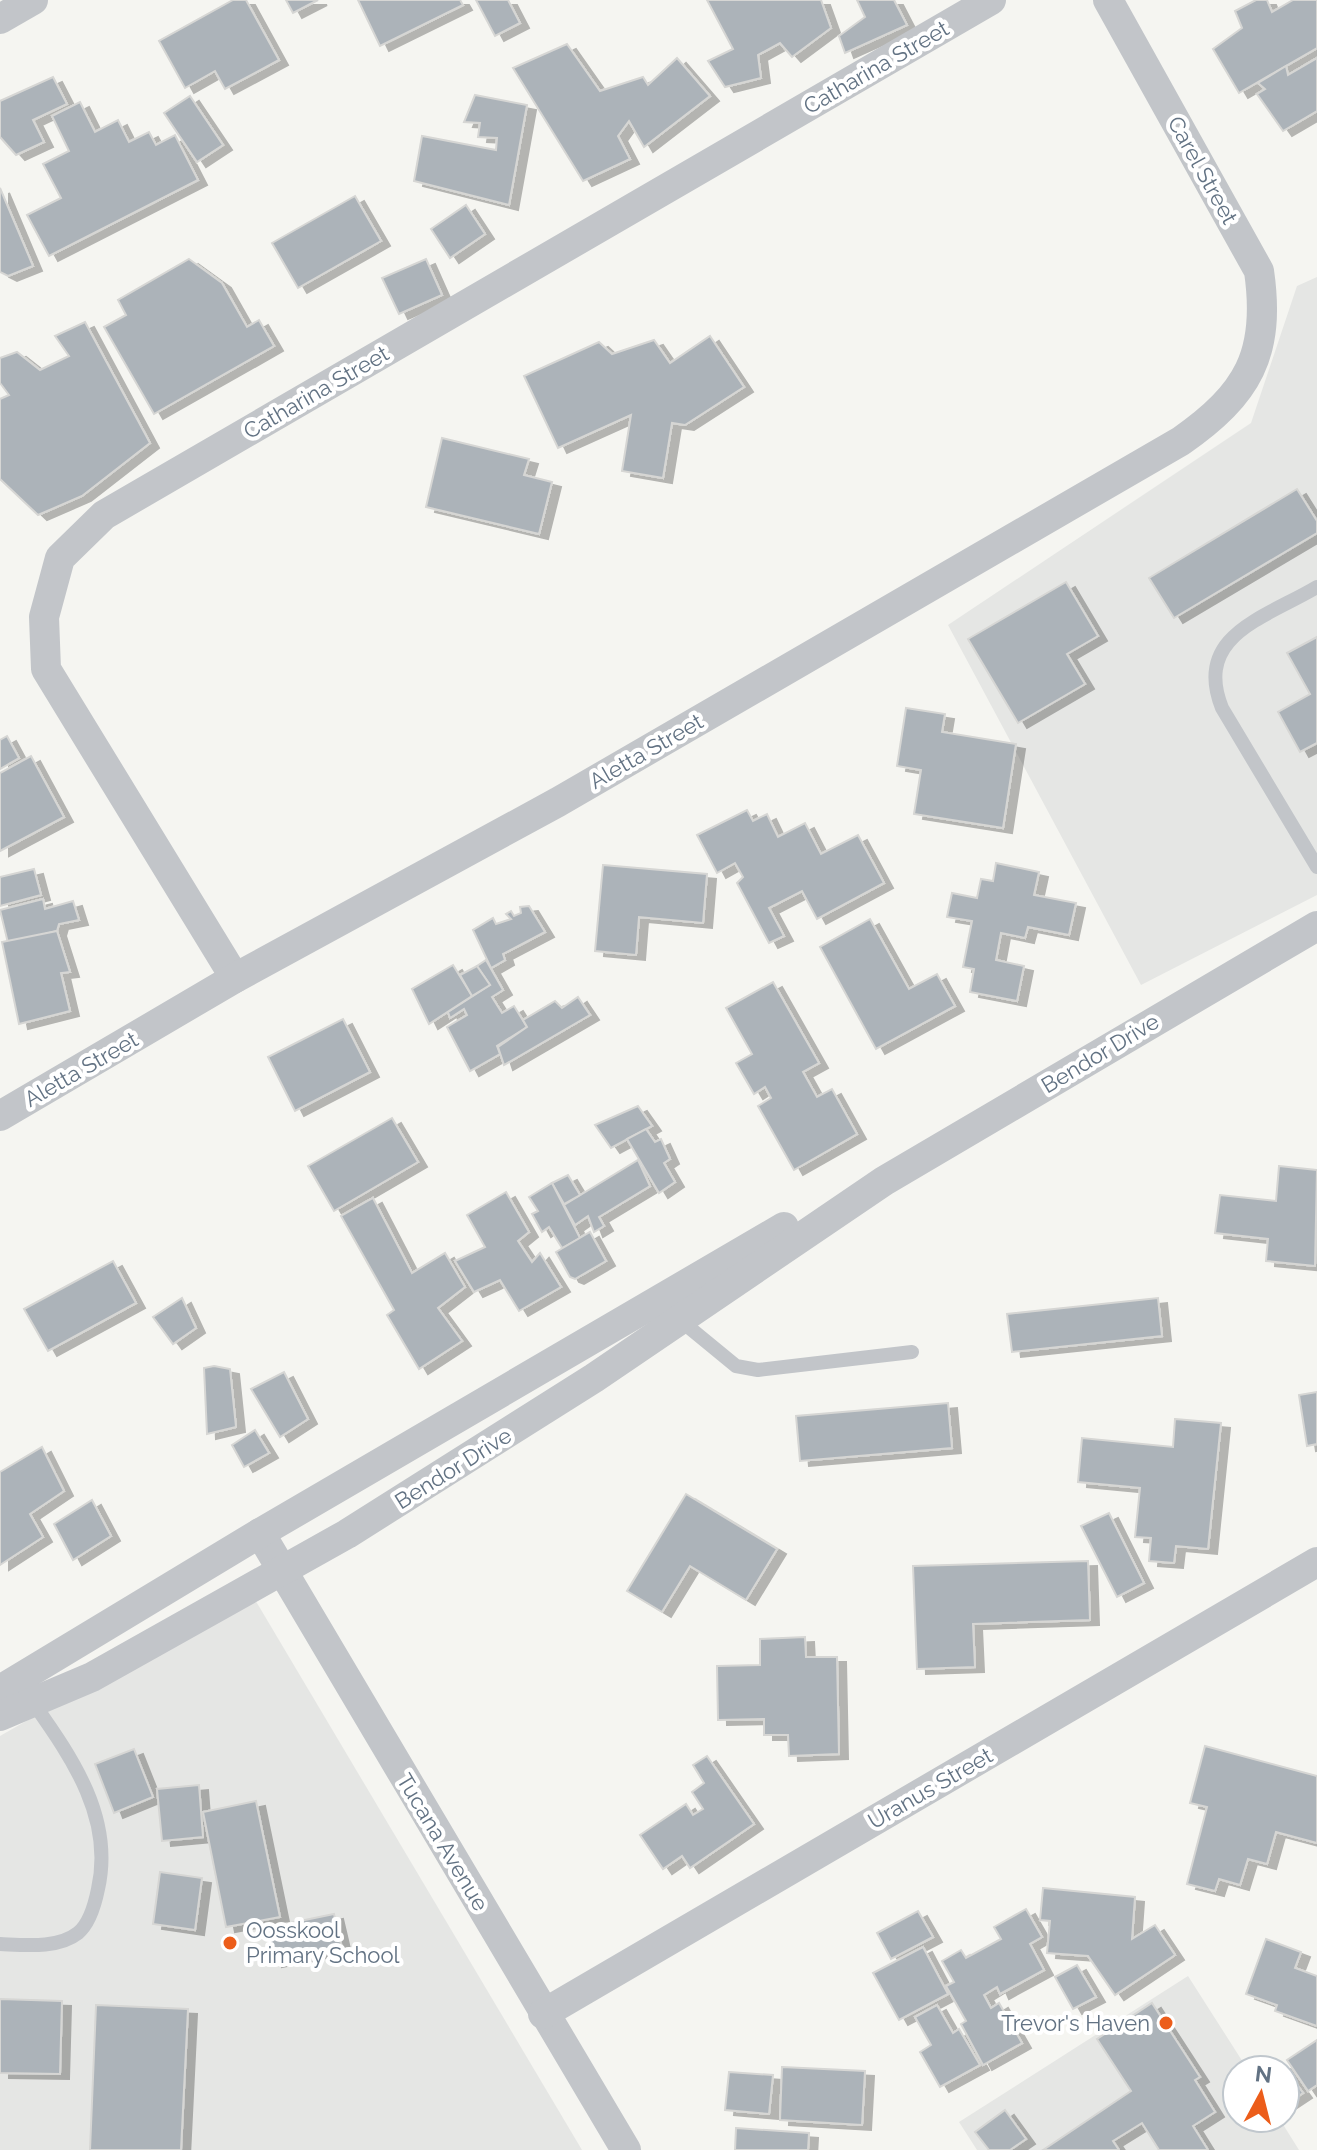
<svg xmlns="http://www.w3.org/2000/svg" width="1317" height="2150" font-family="Raleway,sans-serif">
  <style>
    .built { fill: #e5e6e4 }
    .building { fill: #acb3b9; stroke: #d6d6d4; stroke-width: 2; filter: url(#shadow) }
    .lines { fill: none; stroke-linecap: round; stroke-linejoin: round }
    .service { stroke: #c2c5c9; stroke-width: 14 }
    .minor { stroke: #c2c5c9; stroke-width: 30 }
    .poi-dot { fill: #ec5d1a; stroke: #fff; stroke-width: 3 }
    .labels { text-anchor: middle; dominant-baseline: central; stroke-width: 8; stroke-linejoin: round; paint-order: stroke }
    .street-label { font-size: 22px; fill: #627283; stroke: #fff }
    .poi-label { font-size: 22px; fill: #627283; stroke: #fff; text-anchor: start }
  </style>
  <defs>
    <filter id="shadow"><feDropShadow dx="9" dy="5" stdDeviation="0" flood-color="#0004"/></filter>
  </defs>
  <rect width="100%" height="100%" fill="#f5f5f1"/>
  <!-- built -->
  <g class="built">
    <polygon points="1317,277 1317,895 1141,985 948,625 1251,423 1297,286"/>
    <polygon points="251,1593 582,2150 0,2150 0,1736"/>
    <polygon points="1188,1976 1248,2070 1237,2070 1237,2118 1279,2118 1299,2150 977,2150 959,2122"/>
  </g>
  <!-- building -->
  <g class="building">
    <polygon points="233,0 246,0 279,60 225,89 215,71 185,88 159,41"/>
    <polygon points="286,0 318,0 293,13"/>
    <polygon points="358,0 460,0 463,5 380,46"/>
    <polygon points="476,0 508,0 520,23 495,36"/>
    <polygon points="707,0 821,0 831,28 792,57 780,43 758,55 761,78 725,87 708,61 733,49"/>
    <polygon points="857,0 894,0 907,25 845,53 839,36 865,17"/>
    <polygon points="1256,0 1267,0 1272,12 1293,0 1317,0 1317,48 1239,93 1213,49 1242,28 1235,11"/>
    <polygon points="567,44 600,91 643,77 648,85 677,58 710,96 644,147 629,121 618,136 630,159 583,181 513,68"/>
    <polygon points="1317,58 1317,111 1283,131 1257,94 1265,89 1258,83 1286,66 1288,75"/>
    <polygon points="53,77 67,104 33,120 44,142 16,155 0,137 0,101"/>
    <polygon points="475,95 527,105 509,205 414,181 422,136 496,150 497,138 478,137 480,123 464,122"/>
    <polygon points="190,96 223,145 197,162 164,113"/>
    <polygon points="80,102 95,132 118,120 129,142 149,132 156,145 175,135 198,180 49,256 27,215 61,198 43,164 69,151 52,116"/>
    <polygon points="0,188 33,266 8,276 0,272"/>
    <polygon points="355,196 381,241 298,288 272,243"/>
    <polygon points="466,205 485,234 450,258 431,229"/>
    <polygon points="189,259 222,283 247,327 259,320 274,346 154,414 104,327 126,315 118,300"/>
    <polygon points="426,259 442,295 399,314 382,278"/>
    <polygon points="85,322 150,443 82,496 38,515 0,479 0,399 9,395 0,383 0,358 17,352 40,370 69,356 55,336"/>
    <polygon points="710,336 744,387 685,425 672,423 663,478 622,471 631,415 558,448 524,376 599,342 612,354 654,340 670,363"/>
    <polygon points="442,438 529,459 524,475 552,482 539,534 426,507"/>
    <polygon points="1297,489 1317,521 1317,533 1174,618 1149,578"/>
    <polygon points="1066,582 1098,636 1067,654 1085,684 1018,723 968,639"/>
    <polygon points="1317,637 1317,743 1300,752 1278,712 1310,694 1287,653"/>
    <polygon points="906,708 945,714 942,732 1016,744 1003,828 914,814 921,770 897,766"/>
    <polygon points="7,736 19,758 0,769 0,740"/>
    <polygon points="31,756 64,817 0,851 0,773"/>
    <polygon points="747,810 753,821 767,814 778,837 805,823 821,854 858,835 884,883 817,919 802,891 769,908 784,936 769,943 737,883 743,877 735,863 717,873 697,835"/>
    <polygon points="996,863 1039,872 1034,895 1076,903 1069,935 1028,927 1025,938 1001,933 996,960 1024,966 1017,1001 970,992 974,969 963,967 972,921 947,917 952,893 977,898 981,879 993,881"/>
    <polygon points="603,865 707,874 703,923 639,917 636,955 595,951"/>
    <polygon points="34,869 41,895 0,906 0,877"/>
    <polygon points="43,899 45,909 73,901 79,920 59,924 57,931 8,943 0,910"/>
    <polygon points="529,906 545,932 503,954 505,960 491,968 473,930 493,918 496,924 511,919 506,914 511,911 514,916 521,913 520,907"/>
    <polygon points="870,919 909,989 937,974 955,1006 876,1049 820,947"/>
    <polygon points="57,931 70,972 61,973 70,1011 19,1024 2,942"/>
    <polygon points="486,960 503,990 492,997 502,1013 514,1006 527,1027 497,1046 500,1054 470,1071 447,1027 467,1015 464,1009 450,1018 448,1012 490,985 477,966"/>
    <polygon points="453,965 472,996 429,1024 412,989"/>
    <polygon points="477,966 490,985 472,996 460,975"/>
    <polygon points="773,982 819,1063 803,1072 817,1097 832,1089 857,1134 794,1170 758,1106 771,1098 765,1087 754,1094 736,1063 752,1054 726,1008"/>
    <polygon points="578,997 590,1015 504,1065 498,1047 527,1027 523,1020 555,1001 562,1008"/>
    <polygon points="343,1019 370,1072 295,1111 268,1057"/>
    <polygon points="638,1106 652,1126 611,1148 595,1125"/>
    <polygon points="392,1118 418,1162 334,1211 308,1166"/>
    <polygon points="646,1129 655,1142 661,1139 670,1159 664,1163 675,1182 659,1193 627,1139"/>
    <polygon points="638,1160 650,1186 599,1217 604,1226 594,1232 588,1216 575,1225 564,1205"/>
    <polygon points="1279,1166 1317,1170 1315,1266 1266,1261 1268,1239 1215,1233 1220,1195 1276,1201"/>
    <polygon points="568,1175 580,1195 564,1204 552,1183"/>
    <polygon points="552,1183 580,1238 562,1248 549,1227 542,1232 532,1214 538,1211 529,1197"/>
    <polygon points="506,1192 529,1232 518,1241 532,1262 540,1253 561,1287 519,1311 500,1280 474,1292 455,1261 485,1247 467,1215"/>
    <polygon points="373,1198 412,1273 445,1253 465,1287 438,1308 462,1341 419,1369 387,1315 394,1310 341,1216"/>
    <polygon points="590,1232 606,1261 575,1279 570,1277 556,1252"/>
    <polygon points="113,1261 136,1303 48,1351 24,1309"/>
    <polygon points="182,1298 196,1328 173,1344 153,1317"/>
    <polygon points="1158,1298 1162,1336 1012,1352 1007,1314"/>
    <polygon points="214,1366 230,1369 236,1427 207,1434 204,1368"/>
    <polygon points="284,1372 308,1419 280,1437 251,1389"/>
    <polygon points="1317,1392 1317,1444 1307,1446 1299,1395"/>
    <polygon points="948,1403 952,1448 800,1461 796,1416"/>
    <polygon points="1175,1419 1221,1423 1208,1549 1176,1546 1174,1563 1149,1561 1151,1538 1135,1537 1140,1488 1078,1482 1082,1438 1173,1447"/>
    <polygon points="255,1430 269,1453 244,1467 232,1445"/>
    <polygon points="42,1447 64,1491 30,1514 43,1537 0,1565 0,1472"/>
    <polygon points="686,1494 777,1549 746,1600 690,1566 662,1612 627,1591"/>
    <polygon points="92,1500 111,1536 73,1560 54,1524"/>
    <polygon points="1109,1513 1144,1583 1117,1597 1081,1526"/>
    <polygon points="1088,1561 1090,1620 973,1624 975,1667 917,1669 913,1566"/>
    <polygon points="805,1637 806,1657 837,1657 839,1754 789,1756 788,1735 764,1735 764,1719 718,1720 717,1666 760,1665 760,1639"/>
    <polygon points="1205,1746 1317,1776 1317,1843 1276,1832 1267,1864 1248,1859 1240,1885 1219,1879 1215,1891 1187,1884 1207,1807 1190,1803"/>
    <polygon points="134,1749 153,1797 114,1813 95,1764"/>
    <polygon points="707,1756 754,1824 690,1868 682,1856 663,1869 640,1835 686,1804 693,1815 703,1809 692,1792 704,1783 693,1765"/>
    <polygon points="199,1785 203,1837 162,1841 157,1789"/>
    <polygon points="256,1801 280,1917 226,1927 203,1812"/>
    <polygon points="160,1872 202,1878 195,1930 153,1924"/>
    <polygon points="1043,1888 1135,1897 1132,1939 1155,1925 1175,1955 1115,1995 1088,1956 1047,1953 1050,1921 1040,1920"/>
    <polygon points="1026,1909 1042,1937 1030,1944 1044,1970 1000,1994 997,1987 984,1995 991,2008 999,2003 1022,2043 983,2065 961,2024 966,2021 946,1986 954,1982 942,1961 961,1950 966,1958 1001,1939 994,1927"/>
    <polygon points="918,1911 933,1937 891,1959 877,1933"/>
    <polygon points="334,1914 342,1948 273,1962 266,1928"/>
    <polygon points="1266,1939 1301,1952 1295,1968 1317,1976 1317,2026 1275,2011 1277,2005 1246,1994"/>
    <polygon points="923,1947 948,1994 899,2020 873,1973"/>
    <polygon points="1077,1965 1096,1997 1073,2009 1055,1977"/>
    <polygon points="0,1999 62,2001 60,2074 0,2073"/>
    <polygon points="1152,2003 1200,2077 1195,2080 1215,2112 1193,2126 1208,2150 1159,2150 1142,2123 1113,2141 1119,2150 1043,2150 1131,2091 1097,2039"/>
    <polygon points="96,2005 188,2009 181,2150 90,2150"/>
    <polygon points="937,2005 953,2033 959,2029 980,2065 940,2087 920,2052 931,2045 915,2017"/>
    <polygon points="1317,2040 1317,2085 1308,2091 1287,2060"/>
    <polygon points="1282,2064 1303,2093 1285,2105 1285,2070 1273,2070"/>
    <polygon points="782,2067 865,2071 862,2125 780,2120"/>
    <polygon points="729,2072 773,2075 769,2114 725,2110"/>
    <polygon points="1005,2110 1026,2139 1010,2150 989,2150 975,2132"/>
    <polygon points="736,2128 809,2133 808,2150 735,2150"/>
  </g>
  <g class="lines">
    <!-- service -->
    <g class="service">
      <path d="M1317,587C1265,618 1193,635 1222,708L1317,867"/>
      <polyline points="680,1320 736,1366 758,1370 912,1352"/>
      <path d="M0,1944C24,1945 58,1949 78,1933C90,1923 95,1904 98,1889C114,1819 73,1759 34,1704"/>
    </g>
    <!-- minor -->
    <g class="minor">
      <polyline points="0,19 33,0"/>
      <polyline points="235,978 46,669 44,617 60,558 104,515 991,0"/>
      <path d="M0,1116L235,978L558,802L1181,441C1248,394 1271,354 1259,271L1108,0"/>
      <polyline points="260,1533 626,2150"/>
      <polyline points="0,1690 260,1533 784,1227"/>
      <polyline points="0,1716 92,1677 347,1534 594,1378 884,1181 1317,926"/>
      <polyline points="543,2014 1317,1562"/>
    </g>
  </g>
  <!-- markers -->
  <g class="poi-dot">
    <circle cx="230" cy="1943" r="8"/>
    <circle cx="1166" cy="2023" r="8"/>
  </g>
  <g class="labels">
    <!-- street labels -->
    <g class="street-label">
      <text transform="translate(876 67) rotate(-30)">Catharina Street</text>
      <text transform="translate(1203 170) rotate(61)">Carel Street</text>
      <text transform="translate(316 392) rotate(-30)">Catharina Street</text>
      <text transform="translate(646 751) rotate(-30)">Aletta Street</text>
      <text transform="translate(1100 1053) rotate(-31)">Bendor Drive</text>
      <text transform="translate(81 1069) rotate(-30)">Aletta Street</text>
      <text transform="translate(453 1468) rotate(-32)">Bendor Drive</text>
      <text transform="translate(930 1788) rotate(-30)">Uranus Street</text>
      <text transform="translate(443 1842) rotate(59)">Tucana Avenue</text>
    </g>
    <!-- poi labels -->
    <g class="poi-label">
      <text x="246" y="1930">Oosskool<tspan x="246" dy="25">Primary School</tspan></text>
      <text x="1150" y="2023" text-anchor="end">Trevor's Haven</text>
    </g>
  </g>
  <!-- north arrow -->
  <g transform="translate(1261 2094) rotate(7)"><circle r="38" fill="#ffffff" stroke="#c0c7cd" stroke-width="2"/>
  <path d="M0-6L14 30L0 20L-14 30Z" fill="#ec5d1a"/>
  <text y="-12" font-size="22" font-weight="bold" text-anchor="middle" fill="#627283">N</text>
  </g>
</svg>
